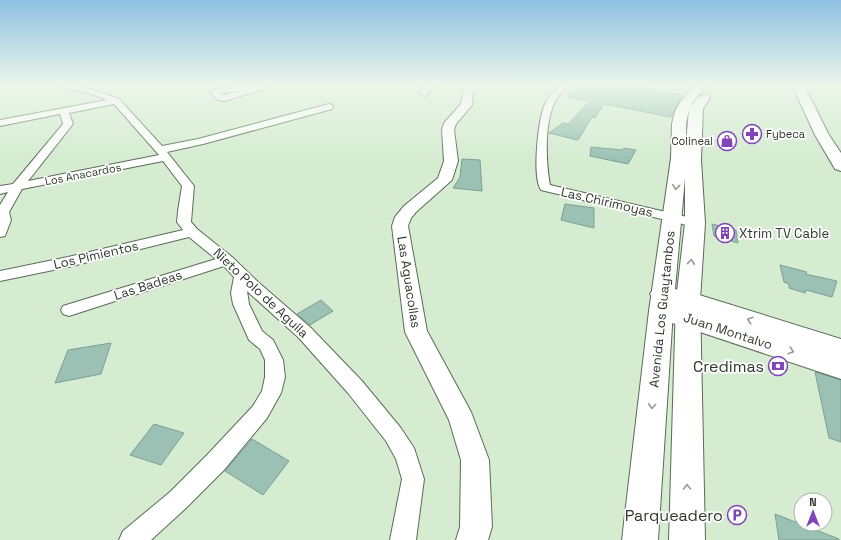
<svg xmlns="http://www.w3.org/2000/svg" width="841" height="540" font-family="'Space Grotesk',sans-serif">
  <style>
    .building { fill: #9bc0b4; stroke: #7ca095 }
    .lines { fill: none; stroke-linecap: round; stroke-linejoin: round }
    .minor-casing { stroke: #596d56; stroke-width: 2 }
    .tertiary-casing { stroke: #596d56; stroke-width: 2 }
    .secondary-casing { stroke: #596d56; stroke-width: 2 }
    .primary-casing { stroke: #596d56; stroke-width: 2 }
    .minor { fill: #fff; fill-rule: evenodd }
    .tertiary { fill: #fff; fill-rule: evenodd }
    .secondary { fill: #fff; fill-rule: evenodd }
    .primary { fill: #fff; fill-rule: evenodd }
    .oneway { stroke: #979c96 }
    .labels { text-anchor: middle; dominant-baseline: central; stroke-width: 3.5; stroke-linejoin: round; paint-order: stroke }
    .far-poi-label { font-size: 11px; fill: #2f382e; stroke: #fff; text-anchor: start }
    .far-street-label { font-size: 11px; fill: #2f382e; stroke: #fff }
    .street-label { font-size: 13px; fill: #2f382e; stroke: #fff }
    .poi-label { font-size: 13px; fill: #2f382e; stroke: #fff; text-anchor: start }
    .near-poi-label { font-size: 16px; fill: #2f382e; stroke: #fff; text-anchor: end }
  </style>
  <rect width="100%" height="100%" fill="#d5ecd1"/>
  <!-- building -->
  <g class="building">
    <polygon points="576,85 626,85 682,95 671,117 604,104 595,118 592,117 578,140 549,133 563,123 568,124 590,101 567,97"/>
    <polygon points="591,147 622,150 624,148 636,150 628,164 590,156"/>
    <polygon points="462,159 480,160 482,191 453,188 460,177"/>
    <polygon points="565,204 594,208 594,228 561,220"/>
    <polygon points="712,224 736,230 738,243 714,236"/>
    <polygon points="780,265 807,272 805,274 837,281 832,297 806,290 805,293 789,288 789,284 784,282"/>
    <polygon points="321,300 333,311 310,325 297,314"/>
    <polygon points="111,343 101,374 55,383 68,350"/>
    <polygon points="815,372 841,380 841,442 829,438"/>
    <polygon points="154,424 184,433 161,465 130,455"/>
    <polygon points="252,439 289,461 263,495 225,471"/>
    <polygon points="775,514 839,539 839,540 779,540"/>
  </g>
  <g class="lines">
    <!-- minor casing -->
    <g class="minor-casing">
      <g id="minor">
        <path d="M62,85H75L94,90L119,99L162,146L198,139L329,104L332,105L333,107L332,109L203,144L167,152L194,186L191,222L197,229L232,257L258,282L311,328L362,381L400,427L414,448L424,479L416,540H390L402,479L396,459L386,441L348,393L299,338L247,291L249,304L262,331L273,340L283,360L285,377L281,393L267,418L224,470L186,508L151,540H119L123,531L170,492L208,454L253,406L262,391L265,377V360L260,349L249,340L233,304L231,293L234,277L224,266L75,314L69,316L63,314L61,310L63,306L216,259L189,237L68,267L0,281V271L68,257L183,230L177,222L178,211L182,186L163,161L22,189L9,212L11,220L5,236L0,237V205L8,192L0,194V186L13,184L63,124L60,114L0,126V120L107,100L91,94L63,87ZM114,104L159,155L28,181L73,124L69,113Z"/>
        <path d="M247,85H270L269,87L225,101L218,100L210,92L217,89ZM239,91L224,95L220,93Z"/>
        <polygon points="425,85 433,85 427,95 424,96 420,93"/>
        <path d="M560,85H568C564,91 558,95 555,102C544,122 546,163 550,185L700,220L702,223L700,226L695,227L541,190C532,177 538,119 545,104C548,97 554,91 560,85Z"/>
      </g>
    </g>
    <!-- tertiary casing -->
    <g class="tertiary-casing">
      <polygon id="tertiary" points="468,85 478,85 473,92 472,105 456,124 454,130 458,161 452,180 416,212 411,218 408,226 427,331 471,412 489,460 492,527 488,540 456,540 460,527 461,460 449,420 405,332 392,226 395,217 404,206 438,178 444,161 442,130 444,123 461,104 463,92"/>
    </g>
    <!-- secondary casing -->
    <g class="secondary-casing">
      <g id="secondary">
        <polygon points="792,85 804,85 829,135 841,153 841,171 835,169 815,135"/>
        <polygon points="662,286 696,294 841,339 841,379 682,326 652,317 649,311 652,305 661,302 713,317 654,300 650,294 654,288"/>
      </g>
    </g>
    <!-- primary casing -->
    <g class="primary-casing">
      <path id="primary" d="M695,85H707L693,102L690,108C695,101 699,93 708,95L710,98L703,109L701,160L705,223L700,300L705,540H669L676,300L685,223V178L673,311L658,540H622L649,311L671,158L672,124L675,111L681,101ZM689,109L686,143V124Z"/>
    </g>
    <!-- minor -->
    <use href="#minor" class="minor"/>
    <!-- tertiary -->
    <use href="#tertiary" class="tertiary"/>
    <!-- secondary -->
    <use href="#secondary" class="secondary"/>
    <!-- primary -->
    <use href="#primary" class="primary"/>
  </g>
  <!-- one-way arrows -->
  <defs><path id="oneway-chevron" d="M-2-3.5L2.5 0L-2 3.5" fill="none" stroke-width="1.6" stroke-linecap="round" stroke-linejoin="round"/></defs>
  <g class="oneway">
    <use href="#oneway-chevron" transform="translate(676 187) rotate(96)"/>
    <use href="#oneway-chevron" transform="translate(691 262) rotate(-85)"/>
    <use href="#oneway-chevron" transform="translate(750 320) rotate(-162)"/>
    <use href="#oneway-chevron" transform="translate(791 351) rotate(18)"/>
    <use href="#oneway-chevron" transform="translate(652 406) rotate(95)"/>
    <use href="#oneway-chevron" transform="translate(687 487) rotate(-90)"/>
  </g>
  <!-- sky -->
  <linearGradient id="sky" x2="0" y2="1"><stop stop-color="#8fc1e2"/><stop offset="0.53" stop-color="#ecf6ea"/><stop offset="1" stop-color="#ecf6ea" stop-opacity="0"/></linearGradient>
  <rect width="841" height="160" fill="url(#sky)"/>
  <!-- icons -->
  <defs>
    <g id="pharmacy-ring" transform="scale(1)"><circle r="9.5" fill="#fff" stroke="#8244b9" stroke-width="1.5"/><path d="M-2-6h4v4h4v4h-4v4h-4v-4h-4v-4h4Z" fill="#8244b9"/></g>
    <g id="shop-ring" transform="scale(1)"><circle r="9.5" fill="#fff" stroke="#8244b9" stroke-width="1.5"/><path d="M-5-2.5h2.3a2.7 3.5 0 0 1 5.4 0H5L5.5 6h-11ZM-1.5-2.5h3a1.5 2.3 0 0 0-3 0Z" fill="#8244b9"/></g>
    <g id="building-ring" transform="scale(1)"><circle r="9.5" fill="#fff" stroke="#8244b9" stroke-width="1.5"/><path d="M-4-6H4V6H1V3H-1V6H-4ZM-2.5-4.3h1.7v1.8h-1.7ZM.8-4.3h1.7v1.8H.8ZM-2.5-1h1.7V.8h-1.7ZM.8-1h1.7V.8H.8Z" fill="#8244b9"/></g>
    <g id="bank-ring" transform="scale(1)"><circle r="9.5" fill="#fff" stroke="#8244b9" stroke-width="1.5"/><path d="M-6-4H6V4H-6ZM0-2.3a2.3 2.3 0 1 0 0 4.6a2.3 2.3 0 1 0 0-4.6Z" fill="#8244b9"/></g>
    <g id="parking-ring" transform="scale(1)"><circle r="9.5" fill="#fff" stroke="#8244b9" stroke-width="1.5"/><path d="M-3.5-5.5H1a3.5 3.5 0 0 1 0 7H-1V5.5H-3.5ZM-1-3.4V-.6H.8a1.4 1.4 0 0 0 0-2.8Z" fill="#8244b9"/></g>
  </defs>
  <g fill-rule="evenodd">
    <use href="#pharmacy-ring" x="752" y="134"/>
    <use href="#shop-ring" x="727" y="141"/>
    <use href="#building-ring" x="725" y="233"/>
    <use href="#bank-ring" x="778" y="366"/>
    <use href="#parking-ring" x="737" y="515"/>
  </g>
  <g class="labels">
    <!-- far-poi labels -->
    <g class="far-poi-label">
      <text x="766" y="134">Fybeca</text>
      <text x="713" y="141" text-anchor="end">Colineal</text>
    </g>
    <!-- far-street labels -->
    <g class="far-street-label">
      <text transform="translate(83 174) rotate(-11)">Los Anacardos</text>
    </g>
    <!-- street labels -->
    <g class="street-label">
      <text transform="translate(607 202) rotate(13)">Las Chirimoyas</text>
      <text transform="translate(96 255) rotate(-13)">Los Pimientos</text>
      <text transform="translate(409 282) rotate(81)">Las Aguacollas</text>
      <text transform="translate(148 285) rotate(-18)">Las Badeas</text>
      <text transform="translate(261 293) rotate(43)">Nieto Polo de Aguila</text>
      <text transform="translate(662 309) rotate(-84)">Avenida Los Guaytambos</text>
      <text transform="translate(728 331) rotate(18)">Juan Montalvo</text>
    </g>
    <!-- poi labels -->
    <g class="poi-label">
      <text x="739" y="233">Xtrim TV Cable</text>
    </g>
    <!-- near-poi labels -->
    <g class="near-poi-label">
      <text x="764" y="366">Credimas</text>
      <text x="723" y="515">Parqueadero</text>
    </g>
  </g>
  <!-- north arrow -->
  <g transform="translate(813 512)"><circle r="19" fill="#ffffff" stroke="#acafab"/>
  <path d="M0-3L7 15L0 10L-7 15Z" fill="#8244b9"/>
  <text y="-6" font-size="11" font-weight="bold" text-anchor="middle" fill="#2f382e">N</text>
  </g>
</svg>
